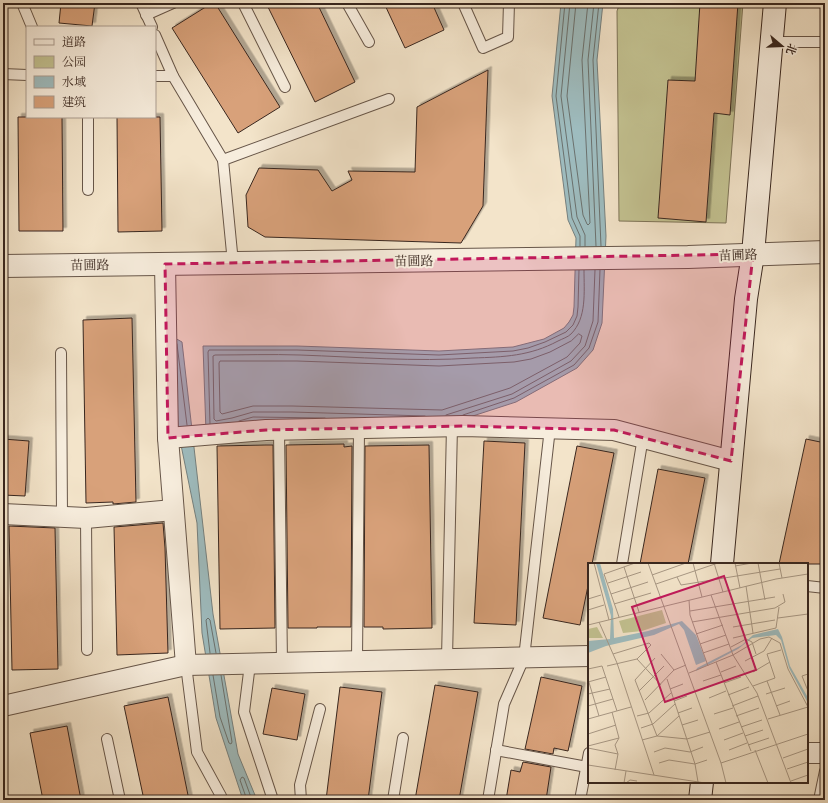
<svg xmlns="http://www.w3.org/2000/svg" width="828" height="803" font-family="'Gentium Book Plus','Noto Serif SC',serif">
  <style>
    .green { fill: #c3c291; stroke: #7e7458 }
    .water { fill: #9ebcbf; stroke: #75807f }
    .lines { fill: none; stroke-linecap: round; stroke-linejoin: round }
    .shore { stroke: #6b716e; stroke-width: 1 }
    .building { fill: #d8a17a; stroke: #38261e; filter: url(#shadow) }
    .service-casing { stroke: #675649; stroke-width: 12 }
    .minor-casing { stroke: #675649; stroke-width: 22 }
    .tertiary-casing { stroke: #675649; stroke-width: 24 }
    .secondary-casing { stroke: #38261e; stroke-width: 24 }
    .service { stroke: #f7eddd; stroke-width: 10 }
    .minor { stroke: #f7eddd; stroke-width: 20 }
    .tertiary { stroke: #f7eddd; stroke-width: 22 }
    .secondary { stroke: #f7eddd; stroke-width: 22 }
    .marked { fill: #c2185b; fill-opacity: 0.2; stroke: #c2185b; stroke-width: 3; stroke-dasharray: 8 5; stroke-linejoin: round }
    .labels { text-anchor: middle; dominant-baseline: central; stroke-width: 4; stroke-linejoin: round; paint-order: stroke }
    .street-label { font-size: 13px; fill: #38261e; stroke: #f7eddd }
    .inset-road { fill: none; stroke: #a89885; stroke-width: 1 }
    .view { fill: #c2185b; fill-opacity: 0.15; stroke: #c2185b; stroke-width: 2 }
    .inset-edge { fill: none; stroke: #38261e; stroke-width: 2 }
  </style>
  <defs>
    <filter id="shadow"><feDropShadow dx="3.5" dy="-3.5" stdDeviation="0" flood-color="#0004"/></filter>
  </defs>
  <rect width="100%" height="100%" fill="#f3e4ca"/>
  <filter id="stains"><feTurbulence type="fractalNoise" baseFrequency=".005" numOctaves="4"/><feColorMatrix values="0 0 0 0 .2 0 0 0 0 .09 0 0 0 0 .02 0 0 0 .5 -.17"/></filter>
  <radialGradient id="worn" r=".72"><stop offset=".6" stop-color="#630" stop-opacity="0"/><stop offset="1" stop-color="#630" stop-opacity=".3"/></radialGradient>
  <!-- green -->
  <polygon class="green" points="620,3 743,3 726,223 619,221 617,11"/>
  <!-- water -->
  <g class="water">
    <polygon points="561,3 603,3 597,60 606,236 602,323 593,350 577,368 516,402 445,425 206,432 203,346 297,346 439,351 513,347 544,339 564,328 569,322 573,315 574,307 576,238 568,220 552,96"/>
    <polygon points="157,328 182,342 213,614 238,754 257,800 243,800 216,718 202,633 197,523"/>
  </g>
  <g class="lines">
    <!-- shore -->
    <g class="shore">
      <polyline points="565,3 556,96 572,218 580,236 580,246"/>
      <polyline points="570,3 561,96 577,217 585,235 585,246"/>
      <polyline points="576,3 567,96 583,215 587,224 588,225 590,223 582,60 588,3"/>
      <polyline points="594,3 588,60 596,246"/>
      <polyline points="599,3 593,60 601,246"/>
      <polygon points="579,334 582,336 580,343 567,357 510,388 442,410 292,406 253,406 222,414 220,412 219,363 220,361 297,361 439,366 514,362 531,359 550,352 571,341"/>
      <polyline points="177,344 187,425"/>
      <polyline points="446,415 512,394 571,361 585,346 593,321 595,270"/>
      <polyline points="463,415 514,398 574,365 589,348 598,322 600,270"/>
      <path d="M425,416L292,412H253L232,418L216,421L214,419L213,356L215,355C243,355 271,354 300,355C357,357 415,362 473,358C504,357 530,356 558,341C562,339 568,337 571,334C587,318 584,292 584,270"/>
      <polyline points="239,421 253,417 325,418"/>
      <polyline points="210,424 208,352 209,350 297,350 439,355 513,351 528,348 545,342 566,332 573,325 577,316 578,307 579,270"/>
      <polyline points="210,653 206,620 208,618 210,620 216,653"/>
      <polyline points="213,675 220,717 229,743 231,744 232,742 221,675"/>
      <polyline points="247,800 240,780 242,777 244,778 252,800"/>
    </g>
  </g>
  <!-- building -->
  <g class="building">
    <polygon points="61,3 95,3 92,26 59,23"/>
    <polygon points="212,3 215,3 280,107 238,133 172,28"/>
    <polygon points="266,3 317,3 355,82 315,102"/>
    <polygon points="384,3 432,3 444,30 405,48"/>
    <polygon points="700,3 738,3 730,115 714,113 706,222 658,218 668,80 695,81"/>
    <polygon points="488,70 483,206 461,243 265,237 248,227 246,195 259,168 318,170 332,191 352,180 348,171 415,172 417,107"/>
    <polygon points="18,117 62,117 63,231 19,231"/>
    <polygon points="117,117 160,117 162,231 118,232"/>
    <polygon points="132,318 136,502 113,504 113,502 86,503 83,320"/>
    <polygon points="3,439 29,441 25,496 3,495"/>
    <polygon points="806,439 825,443 825,555 823,564 779,564"/>
    <polygon points="484,441 525,443 516,625 474,623"/>
    <polygon points="344,444 344,447 352,446 351,627 317,627 317,628 288,628 286,445"/>
    <polygon points="266,445 273,445 275,628 220,629 217,446"/>
    <polygon points="429,445 432,628 383,629 383,627 364,627 365,446"/>
    <polygon points="577,446 614,453 592,564 589,564 589,581 580,625 543,618"/>
    <polygon points="658,469 705,478 688,564 640,564"/>
    <polygon points="163,523 165,548 168,653 117,655 114,527"/>
    <polygon points="9,526 55,528 58,669 12,670"/>
    <polygon points="541,677 582,686 568,751 554,748 553,754 525,749"/>
    <polygon points="435,685 478,692 459,800 415,800"/>
    <polygon points="340,687 382,692 368,800 326,800"/>
    <polygon points="272,688 305,694 297,740 263,734"/>
    <polygon points="168,697 189,800 144,800 124,706"/>
    <polygon points="67,726 81,800 43,800 30,733"/>
    <polygon points="523,762 551,767 546,800 506,800 511,770 520,772"/>
  </g>
  <g class="lines">
    <!-- service casing -->
    <g class="service-casing">
      <g id="service">
        <polyline points="22,3 32,27"/>
        <polyline points="141,3 152,27"/>
        <polyline points="243,3 285,87"/>
        <polyline points="347,3 369,42"/>
        <polyline points="463,3 483,48 508,37 509,3"/>
        <polyline points="146,15 173,3"/>
        <polyline points="155,35 173,76 223,160 233,263"/>
        <polyline points="772,42 825,42"/>
        <polyline points="3,74 27,75"/>
        <polyline points="155,76 173,76"/>
        <polyline points="88,117 88,190"/>
        <polyline points="223,160 389,99"/>
        <polyline points="61,353 62,517"/>
        <polyline points="279,430 282,663"/>
        <polyline points="86,518 87,650"/>
        <polyline points="622,564 643,437"/>
        <polyline points="807,586 825,588"/>
        <polyline points="447,659 452,426"/>
        <polyline points="357,661 359,428"/>
        <polyline points="250,664 244,712 273,800"/>
        <polyline points="186,665 197,752 221,796 222,800"/>
        <polyline points="107,739 120,800"/>
        <polyline points="496,750 587,767"/>
        <polyline points="301,800 300,785 320,709"/>
        <polyline points="393,800 403,738"/>
        <polyline points="488,800 504,704 524,658 550,428"/>
        <polyline points="580,800 589,753"/>
        <polyline points="819,800 825,771"/>
      </g>
    </g>
    <!-- minor casing -->
    <g class="minor-casing">
      <g id="minor">
        <polyline points="165,264 168,438 186,665"/>
        <polyline points="168,438 266,430 463,426 614,430 731,461"/>
        <polyline points="3,514 86,518 173,510"/>
        <polyline points="3,706 186,665 589,656"/>
        <polyline points="807,753 825,753"/>
      </g>
    </g>
    <!-- tertiary casing -->
    <g class="tertiary-casing">
      <polyline id="tertiary" points="3,266 688,257 825,252"/>
    </g>
    <!-- secondary casing -->
    <g class="secondary-casing">
      <g id="secondary">
        <polyline points="722,564 746,299 753,254 775,3"/>
        <polyline points="700,800 702,782"/>
      </g>
    </g>
    <!-- service -->
    <use href="#service" class="service"/>
    <!-- minor -->
    <use href="#minor" class="minor"/>
    <!-- tertiary -->
    <use href="#tertiary" class="tertiary"/>
    <!-- secondary -->
    <use href="#secondary" class="secondary"/>
  </g>
  <!-- marked area -->
  <path class="marked" d="M753,254L731,461L614,430L463,426L266,430L168,438L165,264Z"/>
  <g class="labels">
    <!-- street labels -->
    <g class="street-label">
      <text transform="translate(738 255) rotate(-2)">苗圃路</text>
      <text transform="translate(414 261) rotate(-1)">苗圃路</text>
      <text transform="translate(90 265) rotate(-1)">苗圃路</text>
    </g>
  </g>
  <!-- overview -->
  <g transform="translate(588 563)">
    <rect width="220" height="220" fill="#f3e4ca"/>
    <path d="M74,47L78,60L54,68L35,70L31,58ZM9,64L15,75H0V66Z" fill="#c3c291"/>
    <path d="M8,0H12L25,46L26,75L60,68L94,58L108,72L118,98L108,102L96,67L91,61L66,72L18,83L0,90V78L22,76L23,53ZM190,66L194,74L202,103L219,133L220,140L201,105L193,77L188,72L164,75L150,86L108,108L109,105L154,82L165,72Z" fill="#9ebcbf"/>
    <path class="inset-road" d="M6,0L21,57M60,0L133,200L138,220M105,0L114,34M126,0L135,29M147,0L152,25M170,0L177,37M191,0L194,15M147,3L164,0M36,4L51,49M64,12L98,0M89,14L93,22L192,6M20,20L53,9M68,21L130,0M158,23L165,70M23,31L60,19M123,32L145,92L169,130L203,220M0,36L13,32M101,37L102,52L120,103M26,41L63,30M0,47L16,42M102,48L187,34M31,54L16,11L47,0M190,55L220,51M11,59L29,100L66,212M104,59L187,45L197,39L195,31M0,62L188,16L220,11M145,64L187,57M108,71L135,62M145,75L188,65L191,44M112,81L138,72M143,84L158,76L164,79L168,91M115,90L141,81M73,91L86,107M179,91L193,87M67,95L47,117L69,173L91,153M49,96L73,122M157,98L176,88L184,75M128,99L163,188M19,103L49,96L63,82L61,80L25,91M0,106L14,103L29,148M133,109L148,103M165,109L182,99M101,110L145,92L172,76L181,74L192,80L200,106L220,144M220,111L214,113L220,128M0,116L11,153M79,116L107,201L110,219M115,118L133,112M179,118L192,152M0,119L18,114M136,120L153,114M165,123L187,115L179,91M82,126L95,121M51,128L76,103M0,131L22,126M178,131L197,125M140,132L161,124M121,135L138,128M57,137L86,107L98,102M86,138L99,133M0,143L25,136M144,143L170,133M188,143L202,138M24,149L31,175L27,182L30,191L27,207M90,150L104,145M126,151L145,145M49,153L61,150L83,130M148,153L171,145M0,156L43,144M180,156L220,144M94,162L110,157M153,164L174,157M53,165L65,161L87,141M131,166L151,159M0,171L28,162M157,173L175,167M54,177L69,173L99,176L122,169M136,177L155,170M160,182L181,175M0,183L31,175M0,185L30,191M141,187L159,180M167,187L180,220M66,189L77,185L102,189L115,184M195,195L220,186M71,200L81,197L107,201L119,197M133,200L220,171M0,202L117,220M199,206L220,199M203,218L220,212M36,220L38,208M38,220L42,217L49,218"/>
    <path class="view" d="M136,13L168,107L77,139L44,44Z"/>
    <rect width="220" height="220" class="inset-edge"/>
  </g>
  <!-- margin -->
  <rect width="828" height="803" fill="none" stroke="#f3e4ca" stroke-width="16"/>
  <rect x="4" y="4" width="820" height="795" fill="none" stroke="#38261e" stroke-width="2"/>
  <rect x="8" y="8" width="812" height="787" fill="none" stroke="#38261e"/>
  <!-- legend -->
  <rect x="26" y="26" width="130" height="92" fill="#f7eddd" stroke="#ab9d91"/>
  <rect x="34" y="39" width="20" height="6" fill="#f7eddd" stroke="#ab9d91"/>
  <text x="62" y="46" font-size="12" fill="#38261e">道路</text>
  <rect x="34" y="56" width="20" height="12" fill="#c3c291" stroke="#ab9d91"/>
  <text x="62" y="66" font-size="12" fill="#38261e">公园</text>
  <rect x="34" y="76" width="20" height="12" fill="#9ebcbf" stroke="#ab9d91"/>
  <text x="62" y="86" font-size="12" fill="#38261e">水域</text>
  <rect x="34" y="96" width="20" height="12" fill="#d8a17a" stroke="#ab9d91"/>
  <text x="62" y="106" font-size="12" fill="#38261e">建筑</text>
  <!-- north arrow -->
  <g transform="translate(782 46) rotate(109)" stroke="#f7eddd" stroke-width="3" paint-order="stroke">
  <path d="M0-3L7 15L0 10L-7 15Z" fill="#38261e"/>
  <text y="-6" font-size="11" font-weight="bold" text-anchor="middle" fill="#38261e">北</text>
  </g>
  <rect width="100%" height="100%" filter="url(#stains)"/>
  <rect width="100%" height="100%" fill="url(#worn)"/>
</svg>
